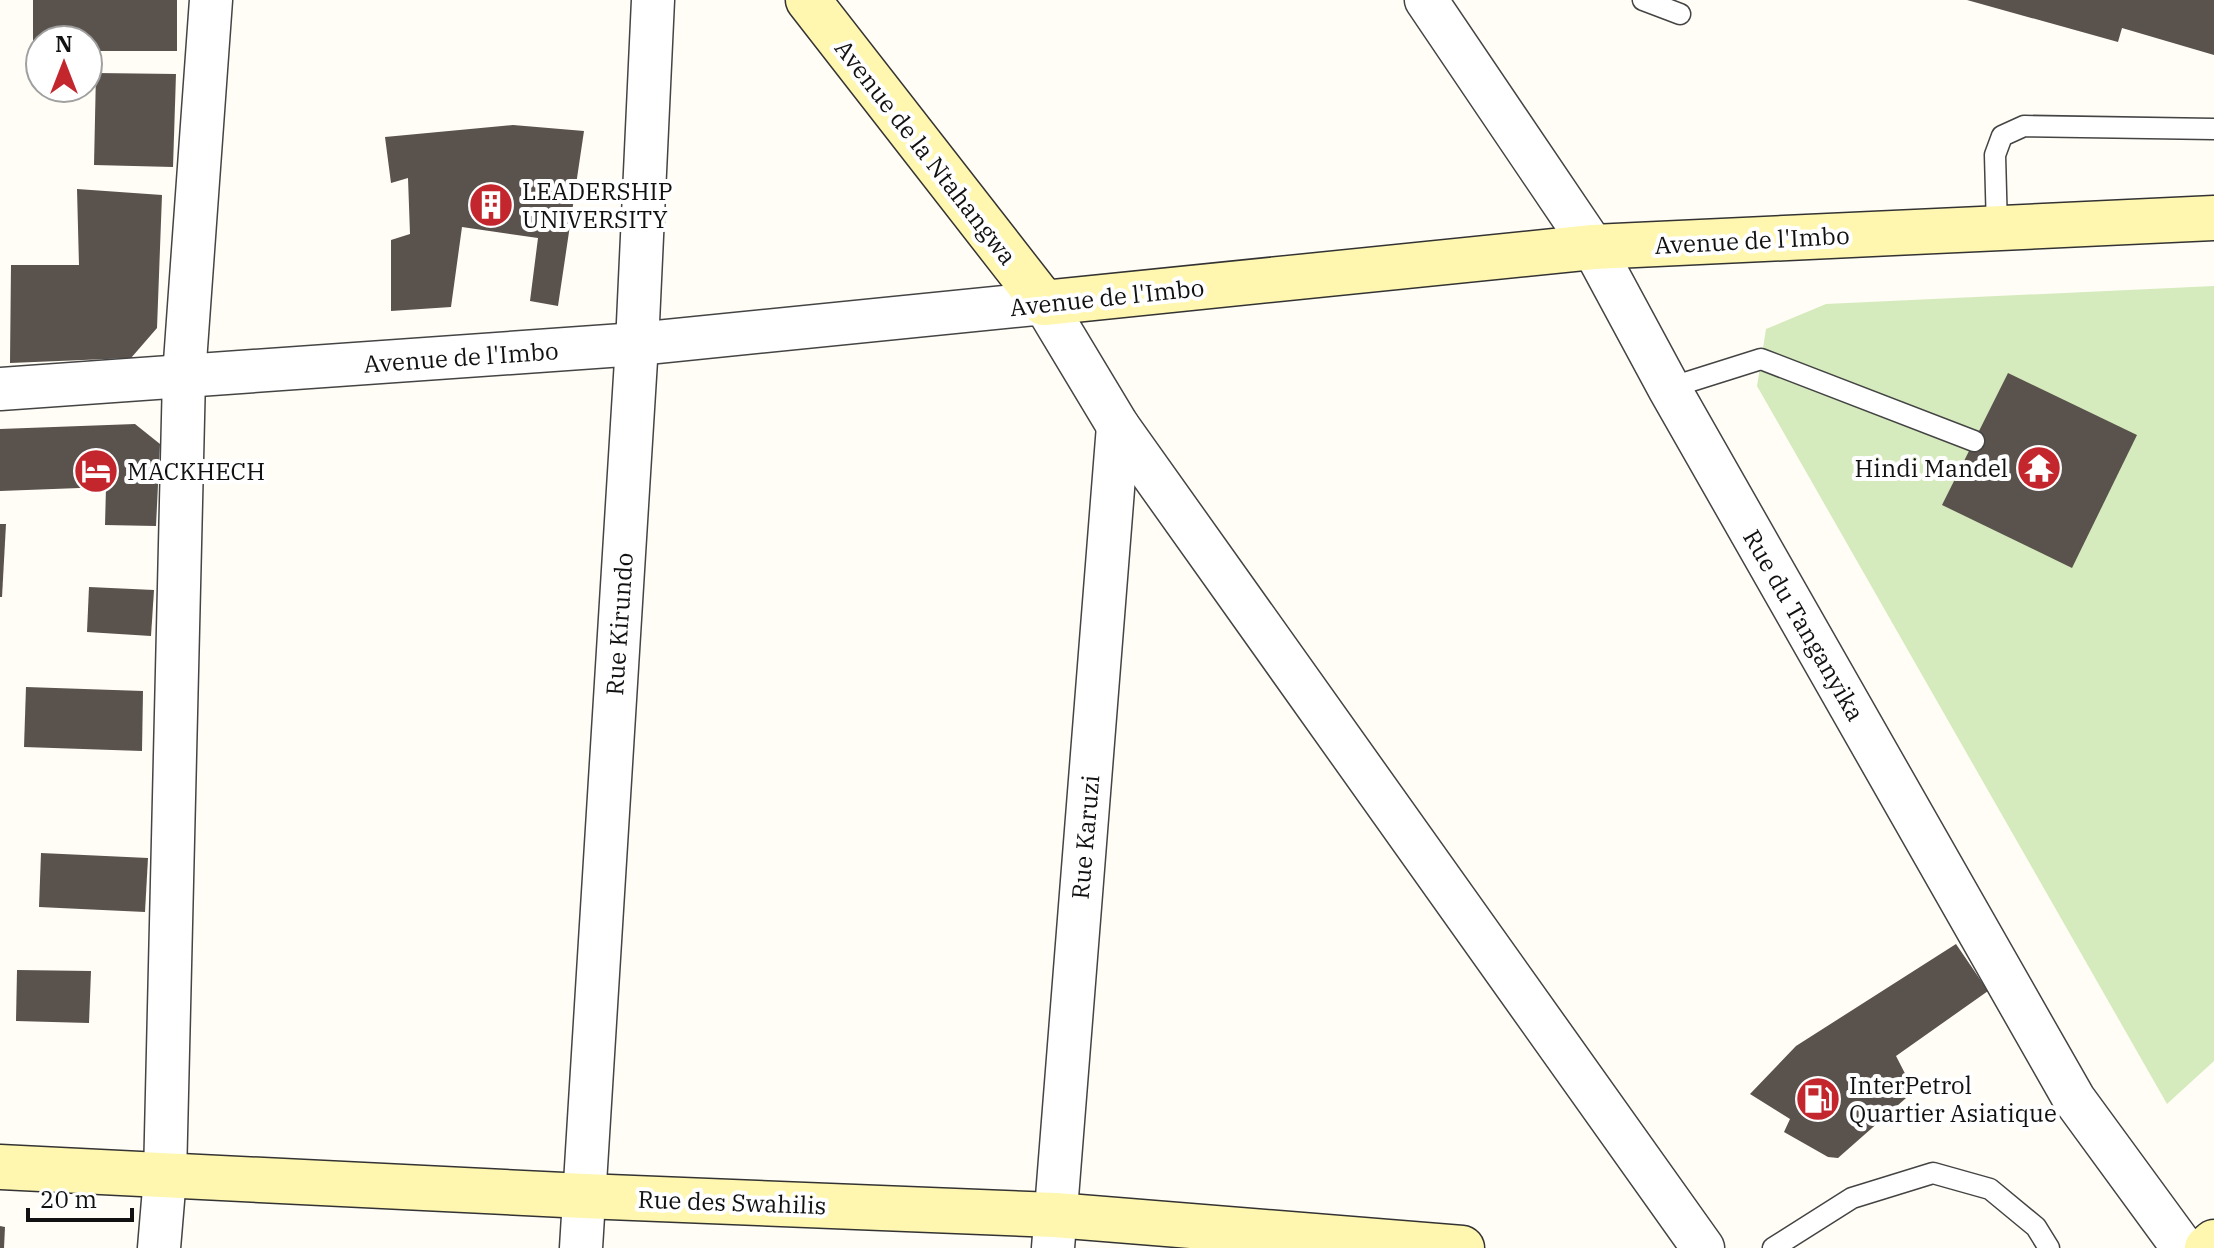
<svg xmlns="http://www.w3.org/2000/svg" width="2214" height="1248" font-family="'IBM Plex Serif',serif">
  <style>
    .green { fill: #d5ebbd }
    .building { fill: #5a524d }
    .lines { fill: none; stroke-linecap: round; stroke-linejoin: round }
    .lane-casing { stroke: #444; stroke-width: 23 }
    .street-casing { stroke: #444; stroke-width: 45 }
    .secondary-casing { stroke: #333; stroke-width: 47 }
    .lane { stroke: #fff; stroke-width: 20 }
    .street { stroke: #fff; stroke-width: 42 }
    .secondary { stroke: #fff6b0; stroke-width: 44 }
    .labels { text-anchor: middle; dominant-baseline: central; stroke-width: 8; stroke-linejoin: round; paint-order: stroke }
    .street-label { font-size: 24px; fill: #111; stroke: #fff }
    .poi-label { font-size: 24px; fill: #111; stroke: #fff; text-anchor: start }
  </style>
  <rect width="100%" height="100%" fill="#fffdf5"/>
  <!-- green -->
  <polygon class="green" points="2214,286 2214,1061 2167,1104 1757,386 1766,329 1826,304"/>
  <!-- building -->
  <g class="building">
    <polygon points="33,0 177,0 177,51 88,51 88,40 40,40 40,51 33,51"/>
    <polygon points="1967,0 2214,0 2214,55 2122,28 2118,42"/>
    <polygon points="96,73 176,74 173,167 94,165"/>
    <polygon points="513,125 584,131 558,306 530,301 538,238 462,227 451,307 391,311 391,240 410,234 408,178 391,183 385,137"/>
    <polygon points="77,189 162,195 157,328 131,358 10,363 11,265 79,265"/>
    <polygon points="2008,373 2137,435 2072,568 1942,505"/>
    <polygon points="135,424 160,444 156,526 105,525 106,487 0,491 0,429"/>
    <polygon points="0,524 6,524 2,597 0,597"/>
    <polygon points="89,587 154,590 151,636 87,632"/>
    <polygon points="26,687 143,691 142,751 24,747"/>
    <polygon points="41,853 148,858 145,912 39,907"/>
    <polygon points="1956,944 1988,991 1896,1056 1914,1091 1838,1158 1828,1157 1784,1132 1790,1119 1750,1094 1796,1046"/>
    <polygon points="17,970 91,971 89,1023 16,1021"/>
    <polygon points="0,1226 5,1227 4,1248 0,1248"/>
  </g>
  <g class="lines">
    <!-- lane casing -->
    <g class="lane-casing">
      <g id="lane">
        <polyline points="1643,0 1680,14"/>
        <polyline points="1997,229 1995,155 2002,136 2024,126 2214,129"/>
        <polyline points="1669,388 1761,359 1974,441"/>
        <polyline points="1773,1248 1852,1198 1933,1173 1990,1189 2036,1227 2049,1248"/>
      </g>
    </g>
    <!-- street casing -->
    <g class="street-casing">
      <g id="street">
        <polyline points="1426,0 1593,247 1669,388 2074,1099 2183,1248"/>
        <polyline points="0,389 637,344 1044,303 1118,426 1703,1248"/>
        <polyline points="159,1248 165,1177 184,376 211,0"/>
        <polyline points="581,1248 637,344 653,0"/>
        <polyline points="1053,1248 1118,426"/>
      </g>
    </g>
    <!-- secondary casing -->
    <g class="secondary-casing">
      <g id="secondary">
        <polyline points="808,0 1044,303 1593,247 2214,218"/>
        <polyline points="0,1167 584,1196 1055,1215 1462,1248"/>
        <polyline points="2207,1248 2214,1242"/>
      </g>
    </g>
    <!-- lane -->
    <use href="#lane" class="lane"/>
    <!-- street -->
    <use href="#street" class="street"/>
    <!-- secondary -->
    <use href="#secondary" class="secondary"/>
  </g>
  <!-- icons -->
  <defs>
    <g id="building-disc" transform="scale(2.3)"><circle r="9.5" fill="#c4262e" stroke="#fff"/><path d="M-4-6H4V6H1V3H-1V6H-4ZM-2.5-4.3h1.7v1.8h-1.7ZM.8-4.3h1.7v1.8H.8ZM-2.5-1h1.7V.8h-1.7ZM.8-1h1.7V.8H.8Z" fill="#fff"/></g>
    <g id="temple-disc" transform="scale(2.3)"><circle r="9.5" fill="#c4262e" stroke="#fff"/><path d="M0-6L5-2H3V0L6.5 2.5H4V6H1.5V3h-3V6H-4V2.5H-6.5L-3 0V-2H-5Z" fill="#fff"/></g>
    <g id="hotel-disc" transform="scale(2.3)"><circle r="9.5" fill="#c4262e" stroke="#fff"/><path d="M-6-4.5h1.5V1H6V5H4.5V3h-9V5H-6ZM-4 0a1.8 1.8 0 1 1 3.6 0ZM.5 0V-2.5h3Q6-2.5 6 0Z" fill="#fff"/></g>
    <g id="fuel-disc" transform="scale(2.3)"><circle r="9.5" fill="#c4262e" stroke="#fff"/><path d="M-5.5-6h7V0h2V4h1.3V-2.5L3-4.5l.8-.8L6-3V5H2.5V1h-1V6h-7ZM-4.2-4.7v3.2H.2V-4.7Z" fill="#fff"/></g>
  </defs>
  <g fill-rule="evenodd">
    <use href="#building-disc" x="491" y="205"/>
    <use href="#temple-disc" x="2039" y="468"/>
    <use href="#hotel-disc" x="96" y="471"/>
    <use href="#fuel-disc" x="1818" y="1099"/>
  </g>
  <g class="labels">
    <!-- street labels -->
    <g class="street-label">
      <text transform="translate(926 152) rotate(52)">Avenue de la Ntahangwa</text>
      <text transform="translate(1752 240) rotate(-3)">Avenue de l'Imbo</text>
      <text transform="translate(1107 297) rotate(-6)">Avenue de l'Imbo</text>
      <text transform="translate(461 357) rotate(-4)">Avenue de l'Imbo</text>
      <text transform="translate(619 624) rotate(-86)">Rue Kirundo</text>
      <text transform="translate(1804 625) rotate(60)">Rue du Tanganyika</text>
      <text transform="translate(1085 837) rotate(-85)">Rue Karuzi</text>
      <text transform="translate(732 1202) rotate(2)">Rue des Swahilis</text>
    </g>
    <!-- poi labels -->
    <g class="poi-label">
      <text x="522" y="191">LEADERSHIP<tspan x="522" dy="28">UNIVERSITY</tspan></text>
      <text x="2008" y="468" text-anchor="end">Hindi Mandel</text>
      <text x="127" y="471">MACKHECH</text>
      <text x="1849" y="1085">InterPetrol<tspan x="1849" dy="28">Quartier Asiatique</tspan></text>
    </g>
  </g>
  <!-- north arrow -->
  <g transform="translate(64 64)"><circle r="38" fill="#ffffff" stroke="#a0a0a0" stroke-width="2"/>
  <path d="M0-6L14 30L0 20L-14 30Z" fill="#c4262e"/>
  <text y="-12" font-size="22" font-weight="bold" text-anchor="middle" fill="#111111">N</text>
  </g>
  <!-- scale -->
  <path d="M28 1208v12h104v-12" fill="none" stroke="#111111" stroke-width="4"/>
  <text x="40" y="1208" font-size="24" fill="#111111" stroke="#ffffff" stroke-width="6" paint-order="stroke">20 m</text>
</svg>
